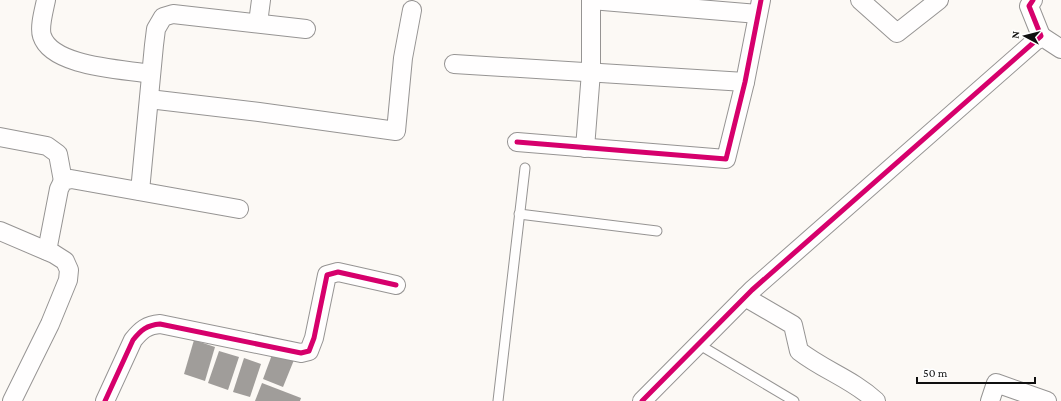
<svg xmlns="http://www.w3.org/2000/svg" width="1061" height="401" font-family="'Crimson Pro',serif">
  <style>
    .building { fill: #a09d9a }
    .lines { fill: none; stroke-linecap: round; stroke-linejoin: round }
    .service-casing { stroke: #969493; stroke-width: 11 }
    .minor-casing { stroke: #969493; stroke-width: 20 }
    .service { stroke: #fffefe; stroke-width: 9 }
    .minor { stroke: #fffefe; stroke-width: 18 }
    .cycleway-casing { stroke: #fff; stroke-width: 8 }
    .cycleway { stroke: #d6006c; stroke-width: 5 }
  </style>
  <rect width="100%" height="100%" fill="#fcf9f5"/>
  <!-- building -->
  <g class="building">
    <polygon points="194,340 215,347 205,381 184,374"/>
    <polygon points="219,351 239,357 228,390 208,383"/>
    <polygon points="273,352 294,360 283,387 263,379"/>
    <polygon points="244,358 261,364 250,397 233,392"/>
    <polygon points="262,383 301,398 300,401 255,401"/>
  </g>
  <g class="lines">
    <!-- service casing -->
    <g class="service-casing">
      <g id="service">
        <polyline points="519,214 657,231"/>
        <polyline points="698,344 794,401"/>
        <polyline points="498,401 525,168"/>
      </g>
    </g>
    <!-- minor casing -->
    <g class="minor-casing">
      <g id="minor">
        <path d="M46,0C44,10 39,27 42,36C52,67 123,69 151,74"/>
        <polyline points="591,0 758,14"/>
        <polyline points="860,0 897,33 939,0"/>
        <polyline points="258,23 261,0"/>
        <polyline points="1041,36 1061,49"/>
        <polyline points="454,64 745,82"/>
        <polyline points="149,99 259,112 396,131 403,58 412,10"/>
        <polyline points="0,137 47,146 58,154 63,181"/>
        <polyline points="517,142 726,159 745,82 761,0"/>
        <polyline points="585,148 591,72 591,0"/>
        <polyline points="140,191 154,45 156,29 163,17 173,14 306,29"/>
        <polyline points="0,231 54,254 65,261 69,270 68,280 50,324 12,401"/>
        <polyline points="47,251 59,189 63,181 71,179 239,209"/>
        <path d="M745,297L793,325L799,351C825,371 852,379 876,401"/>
        <path d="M105,401L133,340C141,330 147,325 160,324L301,353L309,351L314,338L327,275L338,272L396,285"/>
        <polyline points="642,401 752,290 1041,36 1029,6 1033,0"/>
        <polyline points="990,401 996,383 1047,401"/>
      </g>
    </g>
    <!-- service -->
    <use href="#service" class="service"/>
    <!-- minor -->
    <use href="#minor" class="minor"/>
    <!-- cycleway casing -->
    <g class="cycleway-casing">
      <g id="cycleway">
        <polyline points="517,142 726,159 745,82 761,0"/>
        <path d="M105,401L133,340C141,330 147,325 160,324L301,353L309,351L314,338L327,275L338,272L396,285"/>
        <polyline points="642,401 752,290 1041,36 1029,6 1033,0"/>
      </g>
    </g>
    <!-- cycleway -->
    <use href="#cycleway" class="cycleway"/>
  </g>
  <!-- north arrow -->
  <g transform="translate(1025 36) rotate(277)" stroke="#ffffff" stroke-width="3" paint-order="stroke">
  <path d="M0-3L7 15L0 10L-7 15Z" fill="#0f0f0f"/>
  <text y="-6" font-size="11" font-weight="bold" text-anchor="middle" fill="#0f0f0f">N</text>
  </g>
  <!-- scale -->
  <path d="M917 377v6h118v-6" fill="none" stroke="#0f0f0f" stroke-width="2"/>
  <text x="923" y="377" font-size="12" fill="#0f0f0f" stroke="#ffffff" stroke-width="3" paint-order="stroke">50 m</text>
</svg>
